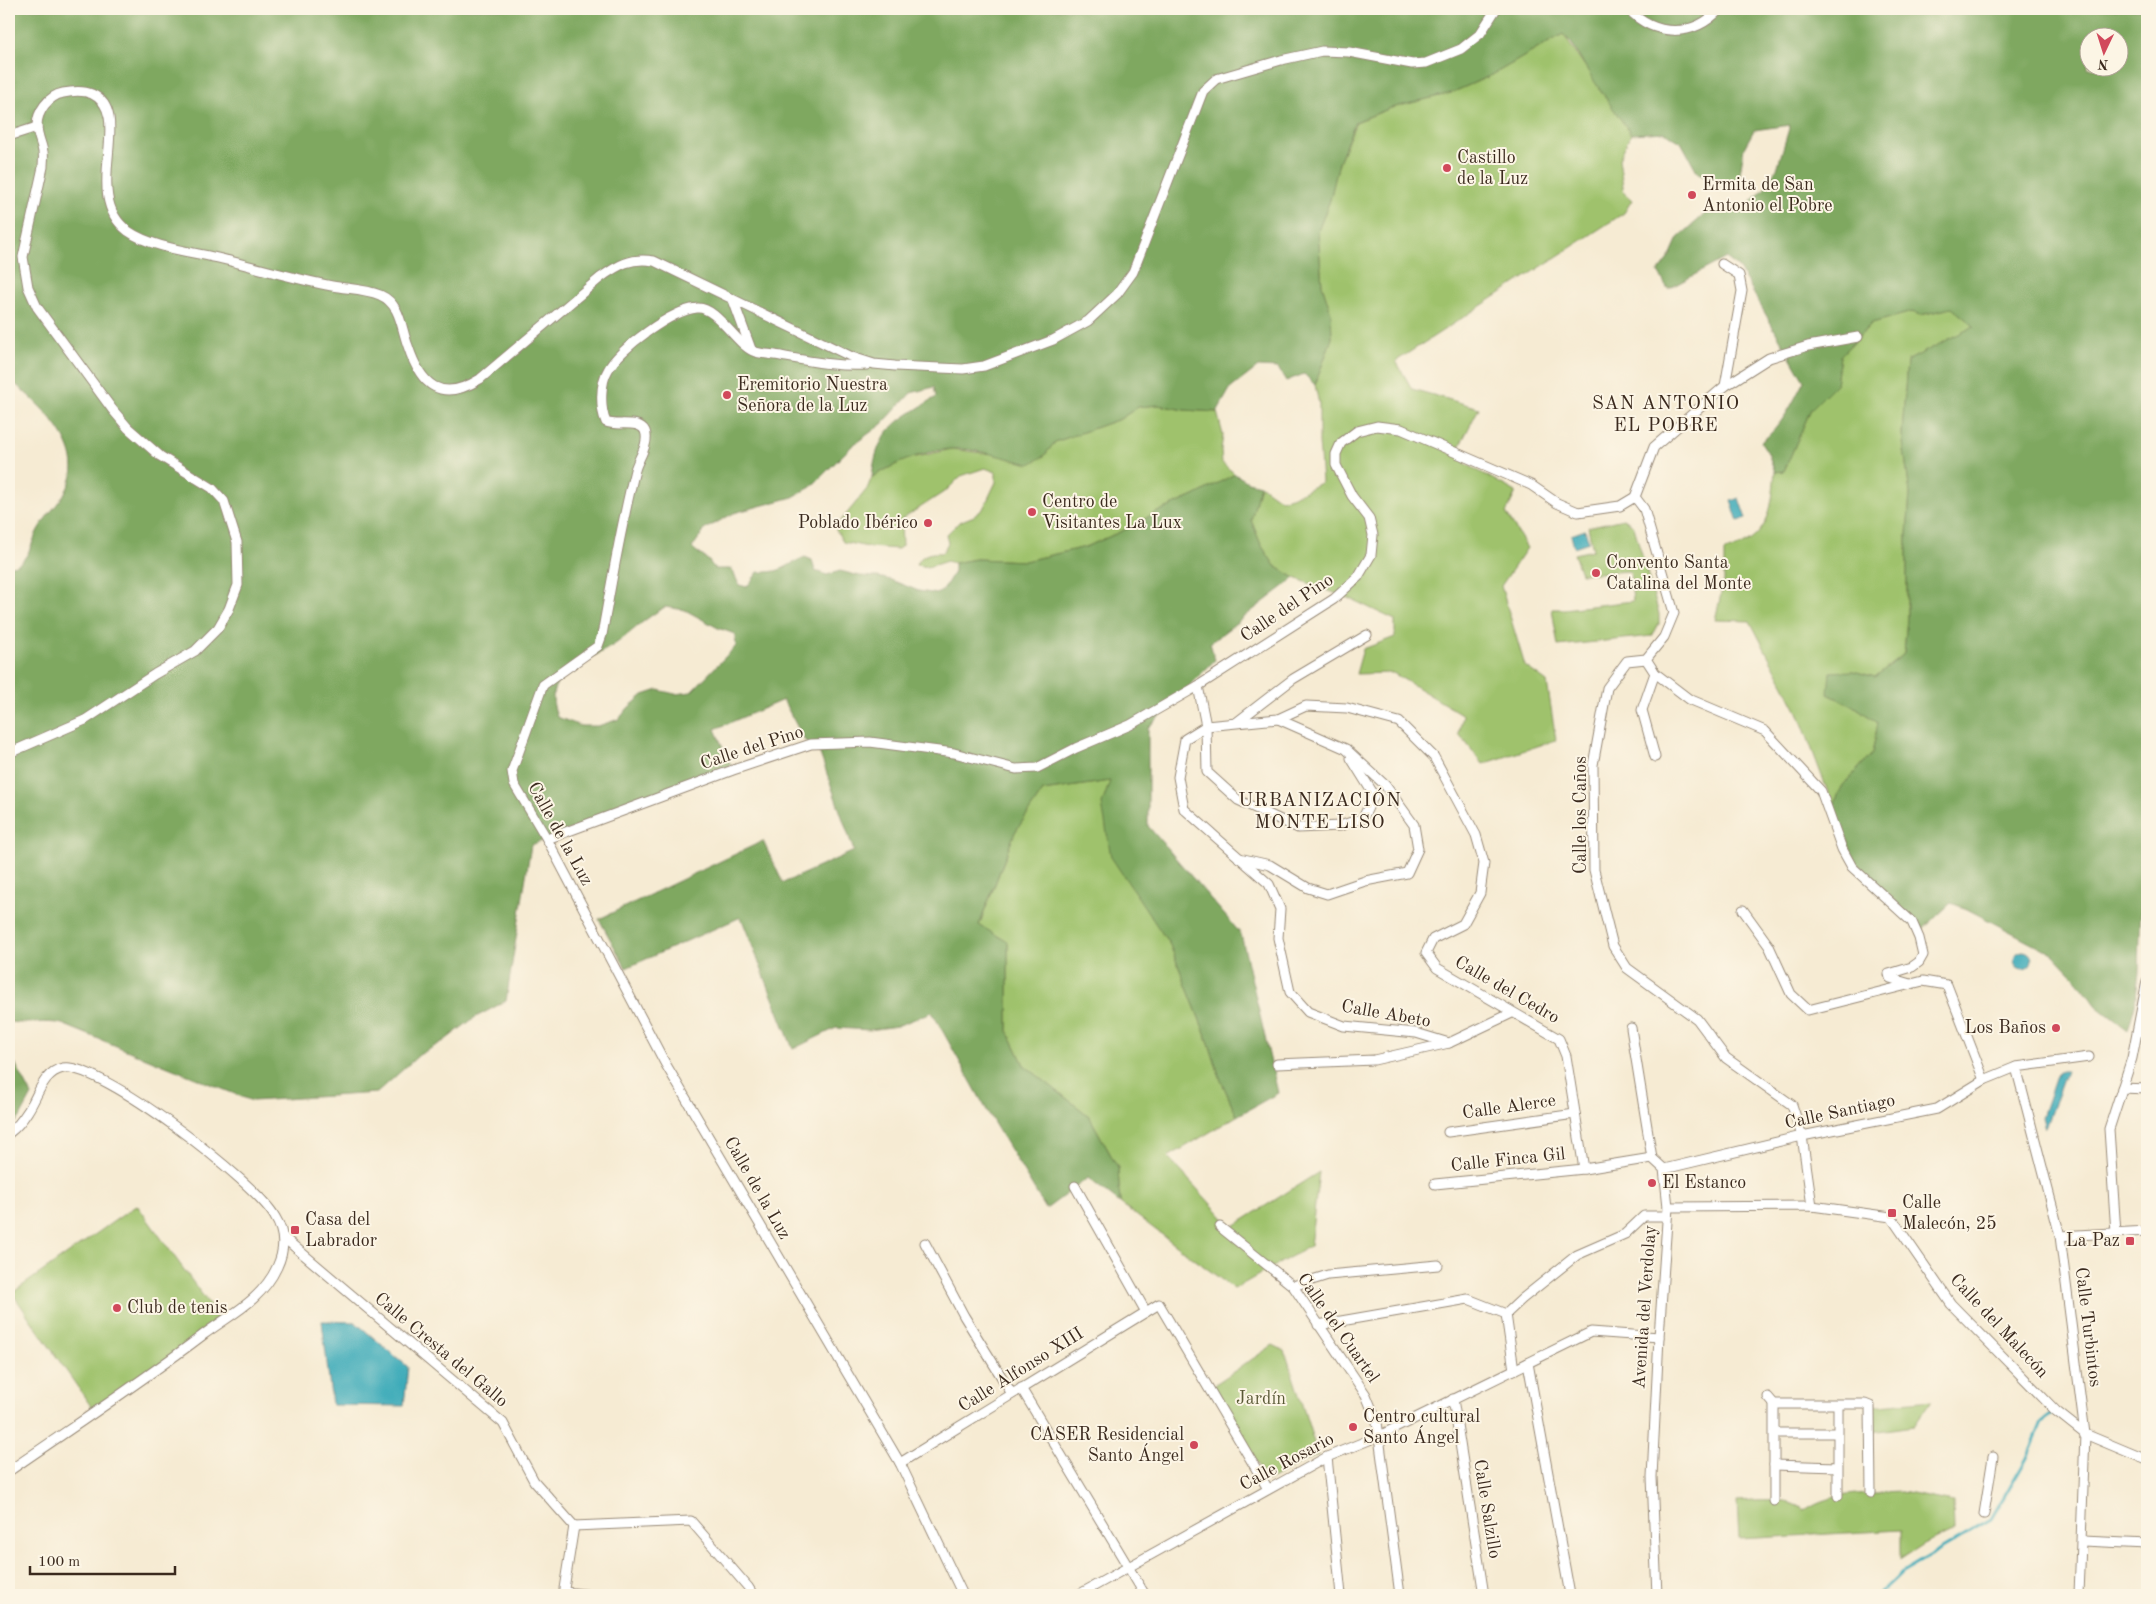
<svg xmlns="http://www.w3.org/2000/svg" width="2156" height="1604" font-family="'Old Standard TT',serif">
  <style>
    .green { fill: #9fc26c; stroke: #6d7645 }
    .forest { fill: #7fa860; stroke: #5d693f; fill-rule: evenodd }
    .water { fill: #3cabb9; stroke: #3c6a6c }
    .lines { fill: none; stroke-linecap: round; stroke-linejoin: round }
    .stream { stroke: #3cabb9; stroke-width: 3 }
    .street-casing { stroke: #988a78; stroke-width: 11 }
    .street { stroke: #fff; stroke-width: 9 }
    .poi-dot { fill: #d1495b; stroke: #fcf5e5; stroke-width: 2 }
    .labels { text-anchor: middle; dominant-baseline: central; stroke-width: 4; stroke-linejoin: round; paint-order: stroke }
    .poi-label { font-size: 18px; fill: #3b2a1e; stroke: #fcf5e5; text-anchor: start }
    .street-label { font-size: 18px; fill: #3b2a1e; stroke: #fcf5e5 }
    .park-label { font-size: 18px; fill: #595835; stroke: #fcf5e5 }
    .neighbourhood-label { font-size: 19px; letter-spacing: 1px; fill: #3b2a1e; stroke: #fcf5e5 }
  </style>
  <rect width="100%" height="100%" fill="#fcf5e5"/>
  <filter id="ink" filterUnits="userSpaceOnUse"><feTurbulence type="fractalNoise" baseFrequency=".02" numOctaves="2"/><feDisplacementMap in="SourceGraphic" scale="10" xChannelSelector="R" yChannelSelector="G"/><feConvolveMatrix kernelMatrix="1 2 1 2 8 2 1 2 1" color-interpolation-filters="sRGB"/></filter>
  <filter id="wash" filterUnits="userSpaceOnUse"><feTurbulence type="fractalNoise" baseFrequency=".0096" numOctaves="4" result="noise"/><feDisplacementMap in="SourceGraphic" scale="20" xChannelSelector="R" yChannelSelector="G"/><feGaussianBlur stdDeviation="1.12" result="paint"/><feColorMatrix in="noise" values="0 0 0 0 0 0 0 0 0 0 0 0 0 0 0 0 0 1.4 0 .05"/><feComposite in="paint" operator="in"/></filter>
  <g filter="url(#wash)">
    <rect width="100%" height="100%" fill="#f6ebd3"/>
    <!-- green -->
    <g class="green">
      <polygon points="1563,34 1631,134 1619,159 1624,193 1632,200 1624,213 1396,361 1412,389 1479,408 1458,449 1466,464 1516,492 1506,513 1527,548 1501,586 1525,666 1547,682 1556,740 1483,764 1459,734 1463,715 1393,673 1356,674 1363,649 1395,637 1395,620 1353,600 1295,578 1275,566 1261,545 1251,520 1260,485 1281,500 1297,495 1322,482 1319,442 1319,404 1315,385 1332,338 1331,313 1322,285 1318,231 1330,200 1339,162 1356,122 1391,108 1451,93 1492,75"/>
      <path d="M1952,308L1975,326L1907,361L1902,434L1910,494L1907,535V618L1904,654L1875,677L1853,671L1828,694L1857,708L1878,723L1872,754L1843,785L1833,806L1798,712L1750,621L1715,620L1724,581V551C1731,549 1740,547 1746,543C1772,528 1772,499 1775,472L1784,471L1811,409L1836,384L1840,356L1872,323L1912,312L1920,315Z"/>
      <path d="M1158,405L1184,410L1217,412L1223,435L1221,450L1222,463L1235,474L1194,496L1155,513L1129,528L1086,547L1025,561L976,559L954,563L947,561L928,567L916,565C922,554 930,552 942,553L948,543L946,535L959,522L974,516L983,509L996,482V472L985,468L961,476L947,490L901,520L902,546L898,549L868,547L843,542L835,528L867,489L872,477L903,460L952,449L982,453L1044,456L1055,442L1120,419L1138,407Z"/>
      <polygon points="1623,519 1628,521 1634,527 1659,614 1659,624 1652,636 1558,646 1552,609 1564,609 1633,601 1630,571 1581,574 1574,554 1593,550 1588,527"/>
      <polygon points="1110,781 1144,905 1170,945 1209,1043 1220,1078 1237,1116 1168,1157 1232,1227 1319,1172 1310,1246 1234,1289 1120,1203 1118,1168 1089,1116 1024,1065 1008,1031 1008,942 979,926 1015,832 1043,791"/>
      <polygon points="137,1205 222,1322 95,1412 12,1293"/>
      <polygon points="1273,1345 1285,1351 1318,1455 1267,1481 1211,1387"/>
      <polygon points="1932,1400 1914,1426 1871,1432 1870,1406"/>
      <path d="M1901,1492L1953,1502L1954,1531L1924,1545L1901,1560V1530L1739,1539L1737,1502C1760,1501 1785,1497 1805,1510C1831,1491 1869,1494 1901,1492Z"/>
    </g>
    <!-- forest -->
    <g class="forest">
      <path d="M9,9H2147V677L2139,971L2135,1005L2128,1030L2097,1006L2075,977L2053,954L1967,909L1951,903L1923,929L1856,863L1833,806L1843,785L1872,754L1878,723L1857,708L1828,694L1830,672L1853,671L1875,677L1904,654L1907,618V535L1910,494L1902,434L1907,361L1974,326L1952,308L1920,315L1912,312L1872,323L1840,356L1836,384L1811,409L1784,471L1775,472L1768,453L1761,442C1782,426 1792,404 1804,381L1739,268L1726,258L1668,289L1658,272L1670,256L1678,238L1706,213L1716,214L1745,208L1765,188L1777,169L1790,125L1754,130L1744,148L1739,180L1718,181L1698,173L1681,142L1664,132L1631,134L1594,81L1572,44L1563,34L1492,75L1451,93L1391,108L1355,122L1339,162L1330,200L1318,231L1322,285L1331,313L1332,338L1315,385L1304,374L1286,381L1278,368L1258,367L1230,389L1217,412L1184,410L1158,405L1138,407L1120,419L1055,442L1044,456L1030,464C1008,459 973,447 951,449C922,451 897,463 872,477C877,427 899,421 936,397L934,387L911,393L882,424L853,445L811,487L793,497L734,513L705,529L692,548L708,560L715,569H732L739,585L747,587L758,572C783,573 784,566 805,557L812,560L815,571L827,575L840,571L860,576L878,577L891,580L919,591L937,594L943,590L954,572V563L976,559L1025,561L1086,547L1129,528L1155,513L1194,496L1235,474L1248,482L1260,485L1251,520L1261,545L1275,566L1295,578L1210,643L1215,660L1148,728V826L1241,934L1278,1093L1237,1116L1220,1078L1209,1043L1170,945L1111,857L1102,804L1110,781L1043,791L1015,832L979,925L1008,942V1031L1024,1065L1089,1116L1118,1168L1120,1203L1088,1178L1046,1209L994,1123L932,1012L897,1026L870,1030L836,1028L793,1049L741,917L626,968L599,919L763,841L783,883L854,851L818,748L805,741L783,700L715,729L731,766L531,845L506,1001L474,1018L444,1041L419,1055L377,1093L252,1101L62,1024C45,1020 28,1025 10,1022L9,1024V566C28,566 31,543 38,530C47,513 64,500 70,482C85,443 35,400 9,379V194L12,190L9,188ZM2088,38H2118V68H2088ZM665,607L685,610L718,628L735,634L736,646L691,692L675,694L658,690L643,695L628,708L619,719L598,726H581L557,717C554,707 551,698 555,687C563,666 601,655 618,642C634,630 647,617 665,607Z"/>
      <polygon points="10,1054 32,1095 19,1119 9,1128 9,1108 14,1098 9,1078"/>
    </g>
    <!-- water -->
    <g class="water">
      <polygon points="1739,498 1746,519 1738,521 1731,501"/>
      <polygon points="1585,530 1589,542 1574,547 1571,535"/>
      <circle cx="2023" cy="960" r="9"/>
      <polygon points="2061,1071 2066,1071 2045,1128 2042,1117 2057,1073"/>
      <polygon points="322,1321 355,1322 408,1367 404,1406 332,1405"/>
    </g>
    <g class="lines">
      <!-- stream -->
      <polyline class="stream" points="1878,1595 1902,1572 1991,1520 2027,1458 2042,1422 2054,1413"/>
    </g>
  </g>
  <g filter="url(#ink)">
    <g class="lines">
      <!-- street casing -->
      <g class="street-casing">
        <g id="street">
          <path d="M1628,9C1655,37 1693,38 1720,9"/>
          <polyline points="9,136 37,127"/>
          <polyline points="1722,264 1739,275 1742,291 1725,386"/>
          <polyline points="733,300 751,349"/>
          <path d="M867,365C837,367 804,360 775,355C769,354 759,354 753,351C736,344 716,306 697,308C672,310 619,349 608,370C600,383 600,409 606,422C617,427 639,419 645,431C650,443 638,459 635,470C621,525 612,580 602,635L598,646L543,685L512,771L514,784L547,839L665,1063L900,1463L963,1595"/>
          <polyline points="1635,497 1644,509 1674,613 1664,637 1646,659 1627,661 1607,688 1593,765 1594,870 1613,946 1627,968 1697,1019 1726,1058 1792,1105 1802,1136 1812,1206"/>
          <polyline points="1646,659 1655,673 1689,699 1765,731 1821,791 1842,849 1852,867 1912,922 1919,938 1923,955 1919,962 1912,967 1889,974 1890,978 1910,984"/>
          <polyline points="1655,673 1642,710 1655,757"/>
          <polyline points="1198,686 1206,726 1207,772 1238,800 1298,828 1340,826 1363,818 1374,795 1351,758"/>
          <polyline points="1237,722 1293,679 1367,635"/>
          <path d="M9,753L85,720L155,674L195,651L218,628L229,609L238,585L237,542L224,501L212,488L160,456L128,428L112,409L37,307L28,287L23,257L43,167C43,162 44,157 43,152C42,144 37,135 37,126C37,112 48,96 63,93C73,91 83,90 92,94C136,114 79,195 128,231C152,248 194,252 222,259C259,268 295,279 332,286C348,289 365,289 380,295C401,304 401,328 408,346C421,386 441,403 480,379L600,278C618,265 631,257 654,261L852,357L874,364L895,366L963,369L984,366L1053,340L1088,321L1117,294L1133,272L1203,91L1216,79L1281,60L1322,51L1349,52L1412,64L1426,63L1461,49L1480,34L1496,9"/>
          <polyline points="547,839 733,770 811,744 870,742 954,753 1016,769 1037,768 1076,748 1130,725 1198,686 1334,599 1358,577 1371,555 1373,535 1369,518 1352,496 1336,465 1336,454 1341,443 1357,431 1377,426 1401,429 1531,485 1557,503 1578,512 1620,506 1635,497 1654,447 1725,386 1769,358 1808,346 1858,337"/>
          <polyline points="1239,858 1270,865 1308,888 1327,894 1365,881 1407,873 1418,849 1414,825 1385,785 1346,749 1278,719"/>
          <polyline points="1743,910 1769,946 1791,994 1808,1010 1923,981 1947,985 1984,1080"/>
          <polyline points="1512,1013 1449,1043 1416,1033 1344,1026 1308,1012 1290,992 1278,938 1280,909 1269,884 1184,809 1178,777 1185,739 1206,726 1278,719 1306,706 1347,708 1399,722 1434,757 1476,835 1484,863 1480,893 1463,924 1433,939 1426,953 1437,968 1559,1039 1566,1056 1584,1169"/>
          <polyline points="1631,1028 1652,1158 1664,1169 1668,1207 1659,1337 1652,1477 1657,1595"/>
          <polyline points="1277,1064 1374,1060 1449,1043"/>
          <polyline points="2016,1067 2060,1236 2085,1434 2079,1595"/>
          <polyline points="2122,1088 2147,1089"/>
          <polyline points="1448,1132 1575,1114"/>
          <path d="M9,1133C17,1127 23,1119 28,1111C38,1096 43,1072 63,1068C99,1061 257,1183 275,1217C285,1233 285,1250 277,1267C262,1300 231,1314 203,1335C140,1383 74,1426 9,1471"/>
          <polyline points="1664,1169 1802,1136 1937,1109 1984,1080 2016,1067 2089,1057"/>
          <polyline points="1435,1184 1584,1169 1652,1158"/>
          <polyline points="1075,1186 1146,1312"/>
          <polyline points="1668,1207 1812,1206 1891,1217 1951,1304 2056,1411 2085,1434 2147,1460"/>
          <polyline points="1220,1227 1293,1286 1366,1395 1377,1422 1400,1595"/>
          <polyline points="2116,1233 2109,1129 2132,1058 2147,981"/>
          <polyline points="2060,1236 2147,1231"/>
          <polyline points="283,1237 503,1423 534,1481 574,1526"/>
          <polyline points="925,1243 964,1316 1012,1394"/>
          <polyline points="1293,1286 1328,1275 1438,1265"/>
          <polyline points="1506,1314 1522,1299 1577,1255 1625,1234 1644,1216 1667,1216"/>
          <polyline points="1506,1314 1514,1370"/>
          <polyline points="1318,1325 1468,1299 1506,1314"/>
          <polyline points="1528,1363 1570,1595"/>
          <polyline points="1021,1388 1145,1595"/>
          <polyline points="1768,1397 1774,1404 1865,1404 1870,1406 1871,1493"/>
          <polyline points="1453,1399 1484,1595"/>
          <polyline points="1774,1404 1774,1501"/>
          <polyline points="1776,1433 1837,1433"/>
          <polyline points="1327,1457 1341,1595"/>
          <polyline points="900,1463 1159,1304 1268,1489"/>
          <polyline points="1774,1465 1837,1467"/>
          <polyline points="1838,1496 1838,1405"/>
          <polyline points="1984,1514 1993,1457"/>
          <polyline points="574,1526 691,1521 748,1587 753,1595"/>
          <polyline points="2083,1541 2147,1544"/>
          <polyline points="564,1592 593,1595"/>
          <polyline points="563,1595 574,1526"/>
          <polyline points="1078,1595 1327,1457 1379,1436 1591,1332 1659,1337"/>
        </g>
      </g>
      <!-- street -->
      <use href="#street" class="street"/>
    </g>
  </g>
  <!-- markers -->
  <g class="poi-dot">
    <circle cx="1447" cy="168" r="5"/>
    <circle cx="1692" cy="195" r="5"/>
    <circle cx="727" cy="395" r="5"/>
    <circle cx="1032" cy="512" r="5"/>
    <circle cx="928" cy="523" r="5"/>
    <circle cx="1596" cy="573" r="5"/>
    <circle cx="2056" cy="1028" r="5"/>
    <circle cx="1652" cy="1183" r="5"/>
    <rect x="1887" y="1208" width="10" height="10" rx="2.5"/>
    <rect x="290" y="1225" width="10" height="10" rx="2.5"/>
    <rect x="2125" y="1236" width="10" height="10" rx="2.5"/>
    <circle cx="117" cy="1308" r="5"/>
    <circle cx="1353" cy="1427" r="5"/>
    <circle cx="1194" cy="1445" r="5"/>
  </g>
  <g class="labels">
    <!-- poi labels -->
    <g class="poi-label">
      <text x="1457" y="158">Castillo<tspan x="1457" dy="21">de la Luz</tspan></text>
      <text x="1702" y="185">Ermita de San<tspan x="1702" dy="21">Antonio el Pobre</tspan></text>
      <text x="737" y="385">Eremitorio Nuestra<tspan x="737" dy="21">Señora de la Luz</tspan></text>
      <text x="1042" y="502">Centro de<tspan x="1042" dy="21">Visitantes La Lux</tspan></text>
      <text x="918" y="523" text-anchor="end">Poblado Ibérico</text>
      <text x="1606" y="563">Convento Santa<tspan x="1606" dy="21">Catalina del Monte</tspan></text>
      <text x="2046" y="1028" text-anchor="end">Los Baños</text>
      <text x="1662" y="1183">El Estanco</text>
      <text x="1902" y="1203">Calle<tspan x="1902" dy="21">Malecón, 25</tspan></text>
      <text x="305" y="1220">Casa del<tspan x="305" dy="21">Labrador</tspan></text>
      <text x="2120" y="1241" text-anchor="end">La Paz</text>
      <text x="127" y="1308">Club de tenis</text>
      <text x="1363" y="1417">Centro cultural<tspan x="1363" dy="21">Santo Ángel</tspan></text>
      <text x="1184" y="1435" text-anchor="end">CASER Residencial<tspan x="1184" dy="21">Santo Ángel</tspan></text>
    </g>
    <!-- street labels -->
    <g class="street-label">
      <text transform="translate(1287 608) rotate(-34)">Calle del Pino</text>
      <text transform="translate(752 748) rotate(-18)">Calle del Pino</text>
      <text transform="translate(1581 815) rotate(-90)">Calle los Caños</text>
      <text transform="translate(560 834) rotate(61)">Calle de la Luz</text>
      <text transform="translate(1507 990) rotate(30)">Calle del Cedro</text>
      <text transform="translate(1386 1014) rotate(10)">Calle Abeto</text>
      <text transform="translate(1509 1107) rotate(-8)">Calle Alerce</text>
      <text transform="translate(1840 1112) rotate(-12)">Calle Santiago</text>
      <text transform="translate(1508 1160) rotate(-6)">Calle Finca Gil</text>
      <text transform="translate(757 1188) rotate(60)">Calle de la Luz</text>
      <text transform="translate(1645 1307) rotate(-86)">Avenida del Verdolay</text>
      <text transform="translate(1999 1326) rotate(47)">Calle del Malecón</text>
      <text transform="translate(2088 1327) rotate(83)">Calle Turbintos</text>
      <text transform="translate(1338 1328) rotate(55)">Calle del Cuartel</text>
      <text transform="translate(441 1350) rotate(40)">Calle Cresta del Gallo</text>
      <text transform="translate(1021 1370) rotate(-32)">Calle Alfonso XIII</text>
      <text transform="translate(1287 1462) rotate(-28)">Calle Rosario</text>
      <text transform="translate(1487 1509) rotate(81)">Calle Salzillo</text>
    </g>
    <!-- park labels -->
    <g class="park-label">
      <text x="1261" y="1399">Jardín</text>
    </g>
    <!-- neighbourhood labels -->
    <g class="neighbourhood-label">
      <text x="1666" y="404">SAN ANTONIO<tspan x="1666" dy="22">EL POBRE</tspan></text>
      <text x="1320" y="801">URBANIZACIÓN<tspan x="1320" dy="22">MONTE LISO</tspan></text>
    </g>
  </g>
  <!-- margin -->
  <rect width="2156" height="1604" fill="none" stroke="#fcf5e5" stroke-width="30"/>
  <!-- north arrow -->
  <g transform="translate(2104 52) rotate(184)"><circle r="24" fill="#fcf5e5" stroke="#afa495"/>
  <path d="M0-4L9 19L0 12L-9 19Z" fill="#d1495b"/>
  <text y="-8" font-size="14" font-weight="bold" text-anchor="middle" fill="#3b2a1e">N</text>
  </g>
  <!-- scale -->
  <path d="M30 1566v8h145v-8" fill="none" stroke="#3b2a1e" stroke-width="2.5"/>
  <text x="38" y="1566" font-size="15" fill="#3b2a1e" stroke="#fcf5e5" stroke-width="4" paint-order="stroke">100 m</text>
</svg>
